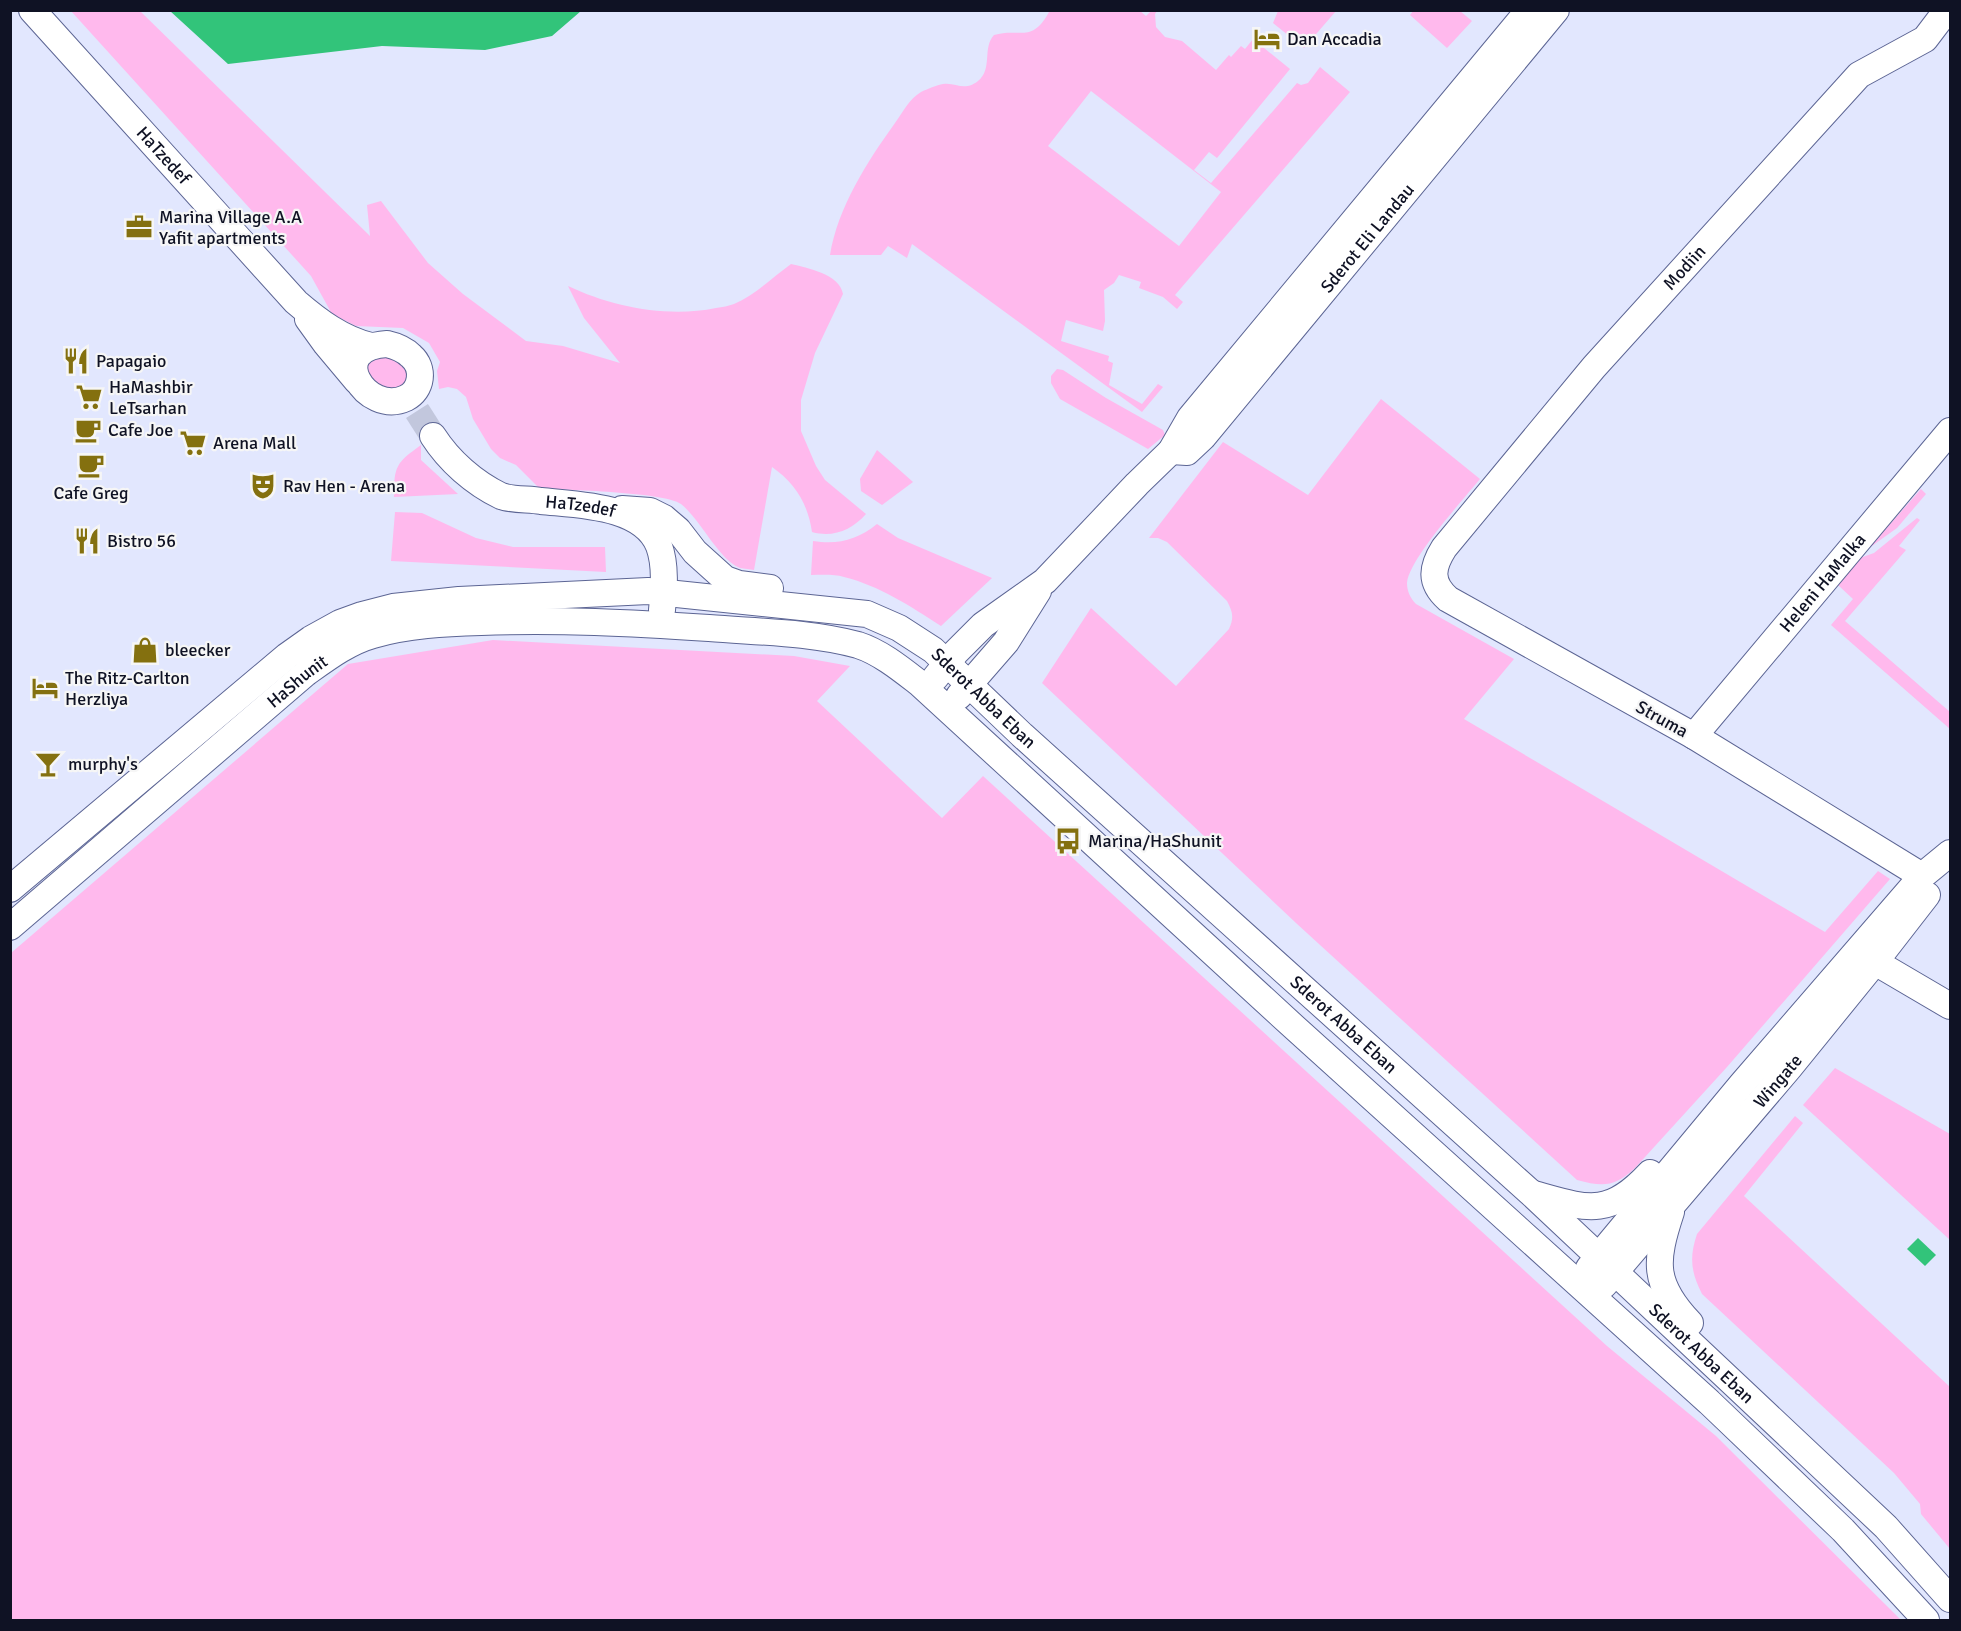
<svg xmlns="http://www.w3.org/2000/svg" width="1961" height="1631" font-family="Signika,sans-serif">
  <style>
    .green { fill: #ffb9ed; fill-rule: evenodd }
    .water { fill: #32c47a }
    .lines { fill: none; stroke-linecap: round; stroke-linejoin: round }
    .minor-tunnel { stroke: #c2c7dd; stroke-width: 26; stroke-dasharray: 26 13; stroke-linecap: butt }
    .minor-casing { stroke: #5c6594; stroke-width: 28 }
    .minor { stroke: #fff; stroke-width: 26 }
    .labels { text-anchor: middle; dominant-baseline: central; stroke-width: 4.5; stroke-linejoin: round; paint-order: stroke }
    .poi-label { font-size: 18px; fill: #0f1224; stroke: #f6f6f6; text-anchor: start }
    .street-label { font-size: 18px; fill: #0f1224; stroke: #f6f6f6 }
  </style>
  <rect width="100%" height="100%" fill="#e2e7fe"/>
  <!-- green -->
  <g class="green">
    <path d="M1050,10L1140,11L1146,16L1151,11H1157L1155,14L1156,27L1165,37L1182,41L1216,70L1229,55L1231,57L1241,46L1245,49L1253,39L1290,69L1217,158L1209,152L1194,170L1211,183L1297,83L1301,85L1308,83L1320,67L1350,92L1175,295L1183,302L1177,309L1163,297L1139,288L1141,282L1119,275L1114,283L1104,290L1105,321L1103,331L1066,320L1061,341L1109,356L1108,361L1113,363L1109,385L1142,404L1158,384L1163,387L1142,412L912,244L907,258L888,246L881,255H830C838,207 867,162 895,123C903,112 909,99 921,92C927,89 937,85 943,84C956,82 964,92 978,81C993,69 982,48 994,35C1020,27 1032,45 1050,10ZM1091,91L1221,192L1179,246L1048,146Z"/>
    <polygon points="1414,10 1460,11 1472,21 1447,48 1410,15"/>
    <path d="M71,11H140L370,236L367,205L381,201L428,263L463,294L526,341L563,346L620,363L584,318L568,286C612,307 668,318 716,308C722,307 729,306 734,304C755,295 773,277 791,264C807,268 840,274 843,294L815,353L801,400V431L816,466L825,480L866,514C852,530 833,538 812,532C808,504 795,483 772,467L754,570C750,569 744,569 740,568C719,560 700,519 681,504C665,492 564,490 539,488L516,465L500,458L491,449L473,419L466,397L457,389L448,387L439,389L437,371L440,362L429,343L403,328L356,326L332,314L311,276Z"/>
    <polygon points="1278,11 1278,10 1336,11 1304,48 1273,23"/>
    <path d="M385,354L401,359L410,376C398,400 380,388 367,373V363Z"/>
    <polygon points="1057,369 1063,370 1106,398 1163,430 1165,435 1148,449 1060,399 1051,383 1051,376"/>
    <path d="M1381,399L1480,479C1463,500 1409,559 1407,583C1407,591 1410,598 1416,604L1514,659L1464,719L1825,932L1878,871L1890,879L1727,1067L1635,1168C1615,1187 1603,1187 1577,1180L1296,923L1042,683L1091,608L1176,686L1229,629C1234,618 1233,612 1227,601L1167,542L1158,538H1149L1223,442L1308,495Z"/>
    <path d="M421,445V460L458,494L394,497C394,466 396,463 421,445Z"/>
    <polygon points="877,450 913,482 882,505 861,491 860,479"/>
    <polygon points="1921,489 1926,494 1897,528 1869,548"/>
    <polygon points="395,512 422,513 476,538 513,547 605,547 606,572 391,561"/>
    <polygon points="1917,518 1920,520 1899,546 1906,550 1845,621 1950,712 1950,729 1831,625 1853,599 1838,585 1860,558 1874,553"/>
    <path d="M877,524L898,538L992,578L941,626C910,606 880,586 844,577C834,574 822,575 811,575L813,541C838,545 857,540 877,524Z"/>
    <polygon points="493,640 794,656 850,666 817,701 942,818 983,776 1607,1346 1716,1436 1901,1620 11,1620 11,953 348,664"/>
    <polygon points="1835,1068 1950,1134 1950,1240 1803,1105"/>
    <path d="M1795,1116L1803,1123L1744,1196L1950,1387V1549L1921,1514L1920,1504L1894,1473L1702,1294C1691,1272 1689,1258 1697,1234Z"/>
  </g>
  <!-- water -->
  <g class="water">
    <polygon points="170,11 581,11 552,36 485,50 382,46 228,64"/>
    <polygon points="1918,1238 1936,1255 1925,1266 1907,1249"/>
  </g>
  <g class="lines">
    <!-- minor-tunnel -->
    <polyline class="minor-tunnel" points="417,411 433,436"/>
    <!-- minor casing -->
    <g class="minor-casing">
      <g id="minor">
        <path id="s1" d="M32,10L296,302C318,321 342,339 371,346"/>
        <polyline points="308,319 326,344 357,381"/>
        <path d="M387,344C396,346 404,349 411,356C425,368 422,390 406,398C366,417 323,348 387,344Z"/>
        <path id="s2" d="M433,436C449,461 474,483 501,496C512,500 529,499 541,501C578,505 643,505 659,546C666,565 664,590 662,610"/>
        <path id="s3" d="M1171,451L1187,452L1203,437L1556,10"/>
        <polyline points="622,509 650,511 664,518 678,530 695,552 725,579 739,584 770,588"/>
        <polyline points="935,678 956,652 983,625 1045,581 1137,484 1171,451 1190,418 1529,10"/>
        <polyline points="959,696 1006,642 1038,591"/>
        <path id="s4" d="M1694,736L1950,431"/>
        <path id="s5" d="M1922,876L1694,736L1448,599C1429,582 1432,567 1444,548L1594,367L1859,75L1925,39L1947,10"/>
        <path id="s6" d="M10,889L287,656L311,639L340,623L362,615L393,607L459,600L648,591L867,614L899,628L933,650L1022,735L1531,1193L1886,1527L1950,1599"/>
        <path id="s7" d="M10,927L306,673C327,658 348,642 373,635C407,625 446,623 481,622C557,619 633,623 709,628C758,632 810,632 858,645C880,652 901,669 919,683L1294,1027L1709,1402L1843,1530L1926,1620"/>
        <polyline points="1875,962 1950,1006"/>
        <path d="M1534,1194C1588,1209 1608,1218 1650,1173"/>
        <path d="M1671,1212C1655,1261 1652,1283 1690,1323"/>
        <polyline points="1589,1268 1742,1084 1922,876 1950,853"/>
        <path id="s8" d="M1604,1285L1789,1068L1875,962L1927,895"/>
      </g>
    </g>
    <!-- minor -->
    <use href="#minor" class="minor"/>
  </g>
  <!-- icons -->
  <defs>
    <g id="hotel-bare" transform="scale(2.07)"><path d="M-6-4.5h1.5V1H6V5H4.5V3h-9V5H-6ZM-4 0a1.8 1.8 0 1 1 3.6 0ZM.5 0V-2.5h3Q6-2.5 6 0Z" fill="#84700f" stroke="#f6f6f6" stroke-width="2.5" paint-order="stroke"/></g>
    <g id="office-bare" transform="scale(2.07)"><path d="M-6-3h4V-5.5h4V-3h4V5H-6ZM-1-4.5V-3h2v-1.5ZM-6 0V1H6V0Z" fill="#84700f" stroke="#f6f6f6" stroke-width="2.5" paint-order="stroke"/></g>
    <g id="restaurant-bare" transform="scale(2.07)"><path d="M-5-6h1v4h1v-4h1v4h1v-4h1v5L-1.5 .5V6h-2V.5L-5-1ZM5-6V6H3V1.5H1.5Q1.5-4 5-6Z" fill="#84700f" stroke="#f6f6f6" stroke-width="2.5" paint-order="stroke"/></g>
    <g id="supermarket-bare" transform="scale(2.07)"><path d="M-6-5.5h2.5l.6 2H6L4.5 2H-2.5L-4.4-4H-6ZM-1.5 3.2a1.3 1.3 0 1 0 .1 0ZM3 3.2a1.3 1.3 0 1 0 .1 0Z" fill="#84700f" stroke="#f6f6f6" stroke-width="2.5" paint-order="stroke"/></g>
    <g id="cafe-bare" transform="scale(2.07)"><path d="M-5.5-4.5H6V0H3Q3 3.5 0 3.5H-2.5Q-5.5 3.5-5.5 0ZM3-3.2v2h1.7v-2ZM-6 4.5H4V6H-6Z" fill="#84700f" stroke="#f6f6f6" stroke-width="2.5" paint-order="stroke"/></g>
    <g id="theatre-bare" transform="scale(2.07)"><path d="M-5-5.5Q0-4 5-5.5V0Q5 5 0 6Q-5 5-5 0ZM-3.3-2.5H-1v1.5H-3.3ZM1-2.5H3.3v1.5H1ZM-2.8 1Q0 5.5 2.8 1Z" fill="#84700f" stroke="#f6f6f6" stroke-width="2.5" paint-order="stroke"/></g>
    <g id="shop-bare" transform="scale(2.07)"><path d="M-5-2.5h2.3a2.7 3.5 0 0 1 5.4 0H5L5.5 6h-11ZM-1.5-2.5h3a1.5 2.3 0 0 0-3 0Z" fill="#84700f" stroke="#f6f6f6" stroke-width="2.5" paint-order="stroke"/></g>
    <g id="bar-bare" transform="scale(2.07)"><path d="M-6-5H6L.8 .8V4.5H3.5V6h-7V4.5H-.8V.8Z" fill="#84700f" stroke="#f6f6f6" stroke-width="2.5" paint-order="stroke"/></g>
    <g id="bus-bare" transform="scale(2.07)"><path d="M-5-6H5V4H4V6H2V4H-2V6H-4V4H-5ZM-3.5-4V0h7V-4ZM-3.5 1.2v1.5H-2V1.2ZM2 1.2v1.5H3.5V1.2Z" fill="#84700f" stroke="#f6f6f6" stroke-width="2.5" paint-order="stroke"/></g>
  </defs>
  <g fill-rule="evenodd">
    <use href="#hotel-bare" x="1267" y="39"/>
    <use href="#office-bare" x="139" y="227"/>
    <use href="#restaurant-bare" x="76" y="361"/>
    <use href="#supermarket-bare" x="89" y="397"/>
    <use href="#cafe-bare" x="88" y="430"/>
    <use href="#supermarket-bare" x="193" y="443"/>
    <use href="#cafe-bare" x="91" y="465"/>
    <use href="#theatre-bare" x="263" y="486"/>
    <use href="#restaurant-bare" x="87" y="541"/>
    <use href="#shop-bare" x="145" y="650"/>
    <use href="#hotel-bare" x="45" y="688"/>
    <use href="#bar-bare" x="48" y="764"/>
    <use href="#bus-bare" x="1068" y="841"/>
  </g>
  <g class="labels">
    <!-- poi labels -->
    <g class="poi-label">
      <text x="1287" y="39">Dan Accadia</text>
      <text x="159" y="217">Marina Village A.A<tspan x="159" dy="21">Yafit apartments</tspan></text>
      <text x="96" y="361">Papagaio</text>
      <text x="109" y="387">HaMashbir<tspan x="109" dy="21">LeTsarhan</tspan></text>
      <text x="108" y="430">Cafe Joe</text>
      <text x="213" y="443">Arena Mall</text>
      <text x="283" y="486">Rav Hen - Arena</text>
      <text x="91" y="493" text-anchor="middle">Cafe Greg</text>
      <text x="107" y="541">Bistro 56</text>
      <text x="165" y="650">bleecker</text>
      <text x="65" y="678">The Ritz-Carlton<tspan x="65" dy="21">Herzliya</tspan></text>
      <text x="68" y="764">murphy's</text>
      <text x="1088" y="841">Marina/HaShunit</text>
    </g>
    <!-- street labels -->
    <g class="street-label">
      <text stroke="none"><textPath href="#s1" startOffset="196">HaTzedef</textPath></text>
      <text stroke="none"><textPath href="#s3" startOffset="296">Sderot Eli Landau</textPath></text>
      <text stroke="none"><textPath href="#s5" startOffset="976">Modiin</textPath></text>
      <text stroke="none"><textPath href="#s2" startOffset="172">HaTzedef</textPath></text>
      <text stroke="none"><textPath href="#s4" startOffset="200">Heleni HaMalka</textPath></text>
      <text stroke="none"><textPath href="#s7" startOffset="378">HaShunit</textPath></text>
      <text stroke="none"><textPath href="#s6" startOffset="1101">Sderot Abba Eban</textPath></text>
      <text transform="translate(1662 719) rotate(29)">Struma</text>
      <text stroke="none"><textPath href="#s6" startOffset="1587">Sderot Abba Eban</textPath></text>
      <text stroke="none"><textPath href="#s8" startOffset="268">Wingate</textPath></text>
      <text stroke="none"><textPath href="#s6" startOffset="2073">Sderot Abba Eban</textPath></text>
    </g>
  </g>
  <!-- border -->
  <rect width="1961" height="1631" fill="none" stroke="#0f1224" stroke-width="24"/>
</svg>
